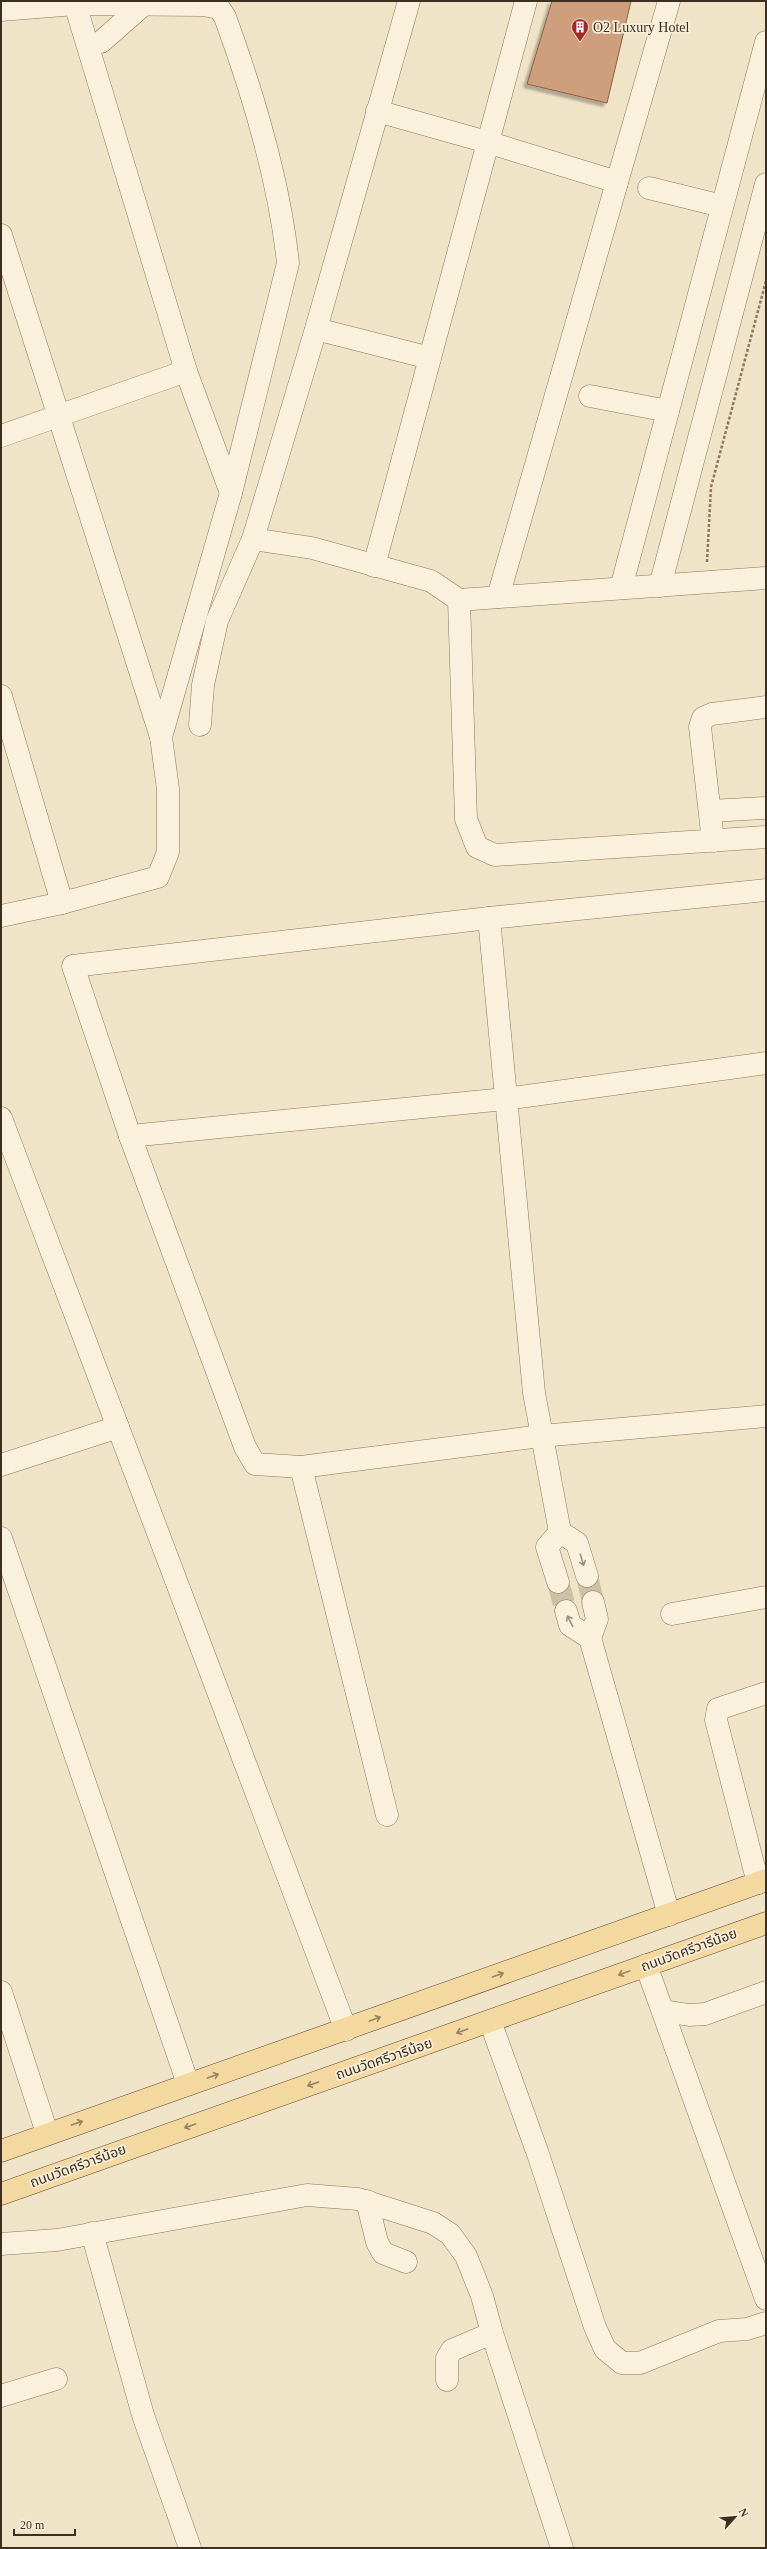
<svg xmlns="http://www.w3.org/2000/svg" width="767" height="2549" font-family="'Times New Roman','Noto Sans Thai',serif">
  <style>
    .building { fill: #cf9f7d; stroke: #8d5f41; filter: url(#shadow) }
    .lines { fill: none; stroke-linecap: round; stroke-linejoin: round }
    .minor-tunnel { stroke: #ccc0a6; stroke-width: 22; stroke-dasharray: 22 11; stroke-linecap: butt }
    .minor-casing { stroke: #8d765c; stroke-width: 23 }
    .major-casing { stroke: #5b4430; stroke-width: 23 }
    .path { stroke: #8d765c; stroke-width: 2.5; stroke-dasharray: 3 2; stroke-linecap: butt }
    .minor { stroke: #faf1dc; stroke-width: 22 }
    .major { stroke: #f3d9a0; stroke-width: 22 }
    .oneway { stroke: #9c907e }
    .oneway2 { stroke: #988460 }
    .labels { text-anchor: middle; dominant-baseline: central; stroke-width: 3.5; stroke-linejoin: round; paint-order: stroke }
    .poi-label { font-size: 14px; fill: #3d2e20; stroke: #f7eed8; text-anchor: start }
    .street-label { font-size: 14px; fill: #3d2e20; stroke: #f7eed8 }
  </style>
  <defs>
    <filter id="shadow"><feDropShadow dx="-3.5" dy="3.5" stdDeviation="1" flood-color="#0004"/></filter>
  </defs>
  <rect width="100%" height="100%" fill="#f0e4c8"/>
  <!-- building -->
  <polygon class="building" points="552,1 631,1 607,103 527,84"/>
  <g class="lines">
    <!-- minor-tunnel -->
    <g class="minor-tunnel">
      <polyline points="587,1576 593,1602"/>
      <polyline points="558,1582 566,1611"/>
    </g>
    <!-- minor casing -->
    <g class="minor-casing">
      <g id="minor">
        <polyline points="75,4 186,371 231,493"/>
        <path d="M1,10L75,4L203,5L219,8L225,17C254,96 279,179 288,263L231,493L161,737"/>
        <polyline points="101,42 143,5"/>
        <polyline points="377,111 487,142 617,182"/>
        <polyline points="649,188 722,206"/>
        <polyline points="1,235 161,737 168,789 168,852 158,877 62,903 1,916"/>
        <polyline points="316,329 430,358"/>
        <polyline points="590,396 668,411"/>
        <polyline points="1,436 186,371"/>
        <polyline points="253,539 312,548 431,581 459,600 766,578"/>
        <polyline points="374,566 526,1"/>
        <polyline points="660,586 766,184"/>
        <polyline points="621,588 766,42"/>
        <polyline points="498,597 669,1"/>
        <polyline points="459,600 466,819 477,847 495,855 766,837"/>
        <polyline points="1,696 62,903"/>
        <polyline points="200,725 203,685 217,621 253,539 316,329 409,1"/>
        <polyline points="710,811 766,808"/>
        <polyline points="713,841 700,727 703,718 712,714 766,707"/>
        <polyline points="766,890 489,918 73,966 130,1136 245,1447 255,1464 301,1467 541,1436 766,1416"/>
        <polyline points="489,918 534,1393 560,1532"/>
        <polyline points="1,1118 346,2030"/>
        <polyline points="130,1136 505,1099 766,1063"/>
        <polyline points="1,1465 118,1427"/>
        <polyline points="301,1467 387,1815"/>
        <polyline points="1,1538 188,2084"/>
        <polyline points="558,1582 547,1547 560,1532 577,1543 587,1576"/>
        <polyline points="566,1611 570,1625 590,1638 597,1619 593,1602"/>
        <polyline points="672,1614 766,1597"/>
        <polyline points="590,1638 669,1915"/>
        <polyline points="758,1883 716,1720 718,1709 766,1693"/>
        <polyline points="646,1965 766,2299"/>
        <polyline points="1,1992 47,2133"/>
        <polyline points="663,2011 689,2015 705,2014 766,1992"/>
        <polyline points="490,2021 538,2154 595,2327 605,2349 622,2363 640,2363 719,2331 747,2329 766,2323"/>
        <polyline points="367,2201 377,2242 383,2253 406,2262"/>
        <polyline points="92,2233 143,2415 190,2548"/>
        <polyline points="1,2244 57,2240 307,2195 358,2199 433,2223 450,2234 466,2256 482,2296 492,2333 562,2548"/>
        <polyline points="447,2380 447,2358 452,2350 492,2333"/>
        <polyline points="1,2396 56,2379"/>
      </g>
    </g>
    <!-- major casing -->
    <g class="major-casing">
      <g id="major">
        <polyline points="1,2151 766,1880"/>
        <polyline points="1,2194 766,1923"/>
      </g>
    </g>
    <!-- path -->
    <polyline class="path" points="707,562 711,487 766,281"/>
    <!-- minor -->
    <use href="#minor" class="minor"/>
    <!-- major -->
    <use href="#major" class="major"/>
  </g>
  <!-- one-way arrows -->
  <defs><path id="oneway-shaft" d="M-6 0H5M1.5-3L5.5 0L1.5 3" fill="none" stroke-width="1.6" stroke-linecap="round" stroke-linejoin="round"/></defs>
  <g class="oneway">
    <use href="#oneway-shaft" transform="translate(582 1560) rotate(73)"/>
    <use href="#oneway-shaft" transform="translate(570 1621) rotate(-117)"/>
  </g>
  <g class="oneway2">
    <use href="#oneway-shaft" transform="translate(624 1973) rotate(160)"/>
    <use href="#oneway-shaft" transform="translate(498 1975) rotate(-20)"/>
    <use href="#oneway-shaft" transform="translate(375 2019) rotate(-20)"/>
    <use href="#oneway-shaft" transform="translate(462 2031) rotate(160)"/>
    <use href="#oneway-shaft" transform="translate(213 2076) rotate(-19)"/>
    <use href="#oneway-shaft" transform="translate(313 2084) rotate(161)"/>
    <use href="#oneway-shaft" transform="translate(77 2123) rotate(-19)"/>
    <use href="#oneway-shaft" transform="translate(190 2126) rotate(161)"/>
  </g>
  <!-- icons -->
  <defs>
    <g id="building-pin" transform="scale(0.9)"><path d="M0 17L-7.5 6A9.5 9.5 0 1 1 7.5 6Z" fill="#9e2a2b" stroke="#f7eed8"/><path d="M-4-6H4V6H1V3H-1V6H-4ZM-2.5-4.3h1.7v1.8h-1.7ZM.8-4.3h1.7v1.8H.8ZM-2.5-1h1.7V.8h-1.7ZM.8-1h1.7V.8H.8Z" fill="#fff"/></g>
  </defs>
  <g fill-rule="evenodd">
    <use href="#building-pin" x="580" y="27"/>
  </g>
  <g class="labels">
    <!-- poi labels -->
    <g class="poi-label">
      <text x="593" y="27">O2 Luxury Hotel</text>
    </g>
    <!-- street labels -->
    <g class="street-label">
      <text transform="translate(689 1950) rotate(-20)">ถนนวัดศรีวารีน้อย</text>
      <text transform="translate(384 2059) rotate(-19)">ถนนวัดศรีวารีน้อย</text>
      <text transform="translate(78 2166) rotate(-20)">ถนนวัดศรีวารีน้อย</text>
    </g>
  </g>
  <!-- border -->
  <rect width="767" height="2549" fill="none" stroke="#3d2e20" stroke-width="4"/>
  <!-- north arrow -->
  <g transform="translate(735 2517) rotate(63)" stroke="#f7eed8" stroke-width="3" paint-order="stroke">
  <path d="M0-3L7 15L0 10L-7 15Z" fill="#3d2e20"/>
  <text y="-6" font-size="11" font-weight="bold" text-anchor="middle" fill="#3d2e20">N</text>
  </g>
  <!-- scale -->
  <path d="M14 2529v6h61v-6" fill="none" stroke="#3d2e20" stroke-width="2"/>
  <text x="20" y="2529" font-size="12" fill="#3d2e20" stroke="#f7eed8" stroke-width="3" paint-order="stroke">20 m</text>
</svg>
